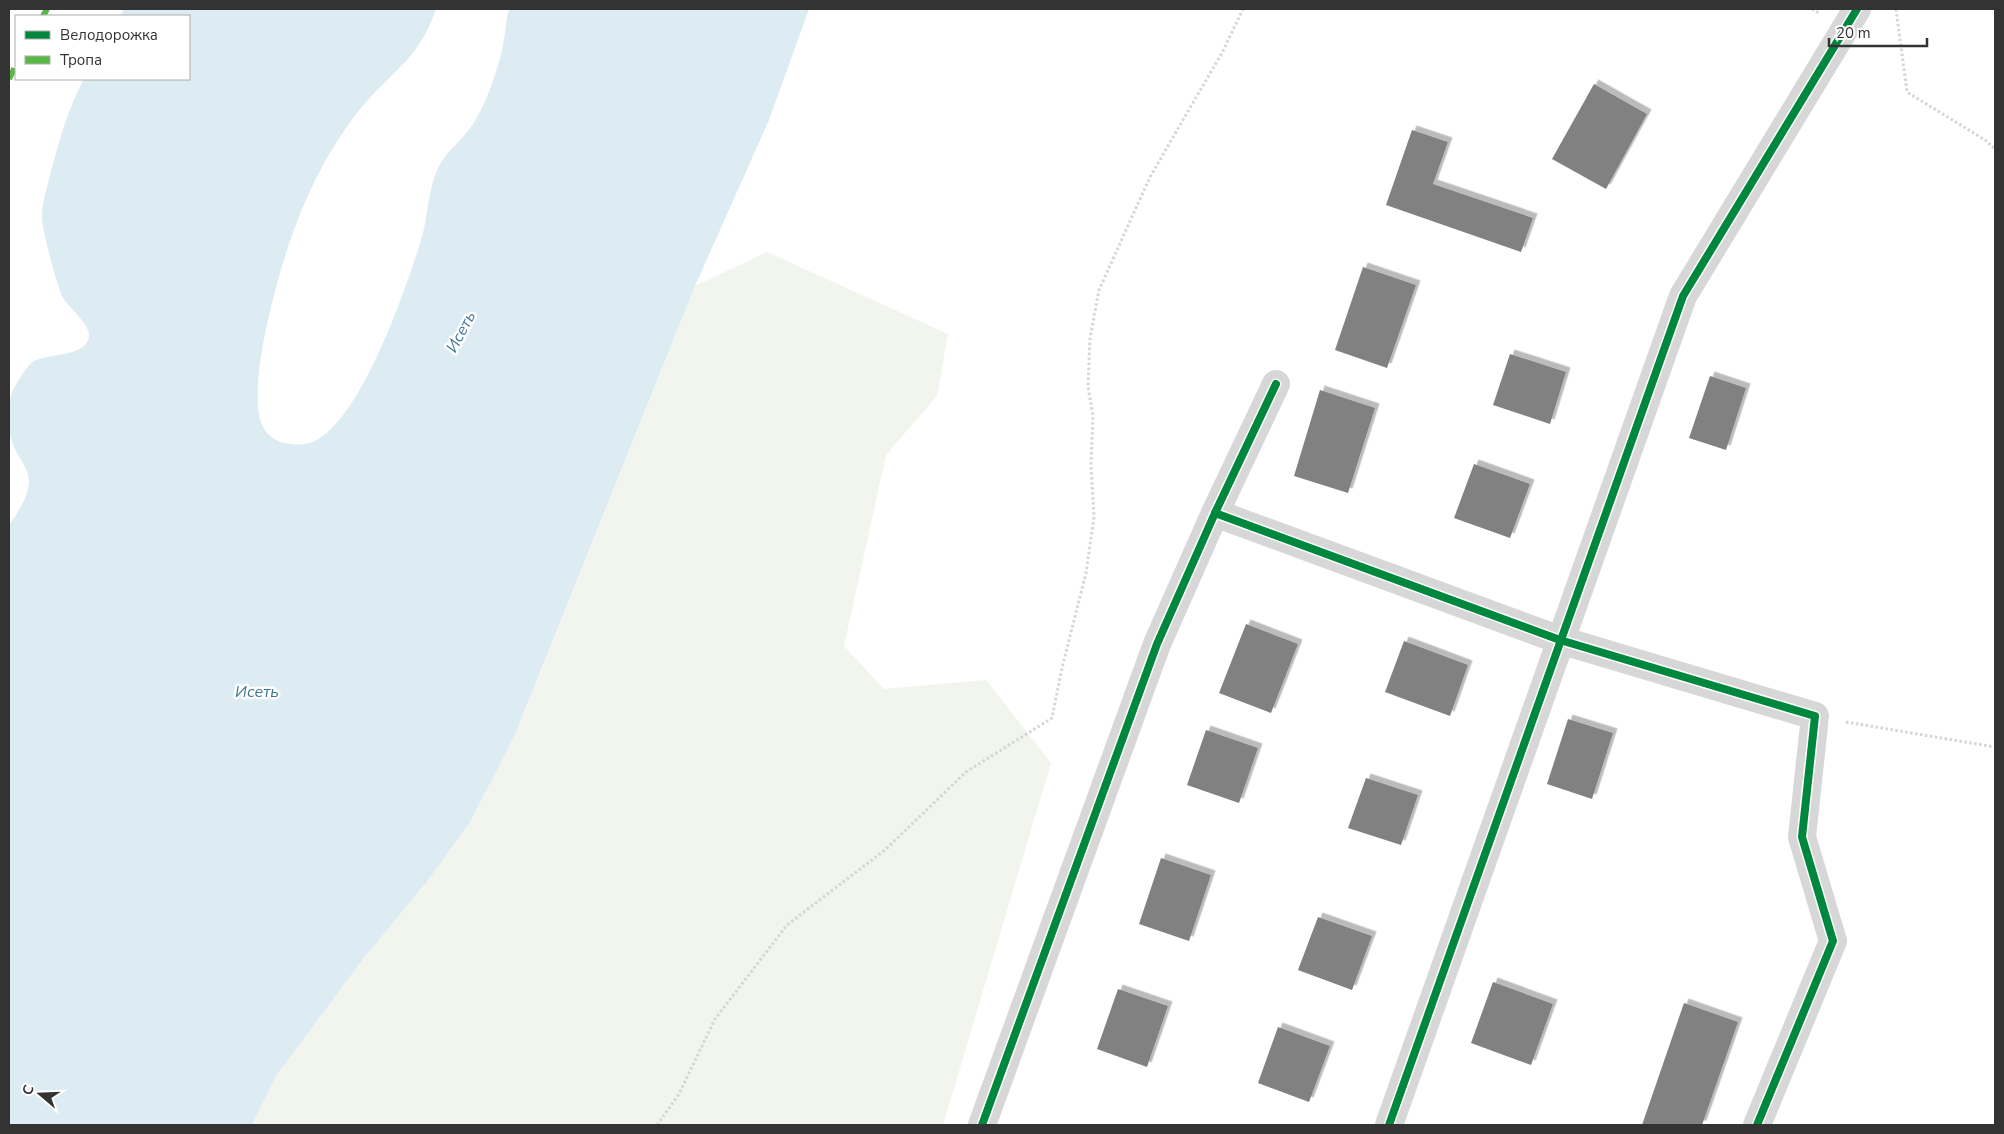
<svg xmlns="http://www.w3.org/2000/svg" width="2004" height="1134" font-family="'Nunito Sans',sans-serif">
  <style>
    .green { fill: #f1f5ed }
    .water { fill: #ddebf3 }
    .building { fill: #818181; filter: url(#shadow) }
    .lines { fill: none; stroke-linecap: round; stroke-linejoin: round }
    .path { stroke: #d6d6d6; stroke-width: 3; stroke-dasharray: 2.5 2.5; stroke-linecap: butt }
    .minor { stroke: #d7d7d7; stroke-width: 28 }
    .quiet { stroke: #58b947; stroke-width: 6; stroke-dasharray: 12 6; stroke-linecap: butt }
    .cycleway-casing { stroke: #fff; stroke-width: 11 }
    .cycleway { stroke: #00873e; stroke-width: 8 }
    .labels { text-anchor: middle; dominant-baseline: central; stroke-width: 5; stroke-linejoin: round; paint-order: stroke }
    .water-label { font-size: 16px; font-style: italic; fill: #3f7597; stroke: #fff }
  </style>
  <defs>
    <filter id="shadow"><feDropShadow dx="4.5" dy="-4.5" stdDeviation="0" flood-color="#0004"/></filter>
  </defs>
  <rect width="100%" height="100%" fill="#fff"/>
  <!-- green -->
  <polygon class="green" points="767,252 948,334 937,396 886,455 844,646 884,689 986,680 1051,763 943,1125 252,1125 276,1076 363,959 429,879 470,822 513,739 695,286"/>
  <!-- water -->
  <path class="water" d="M124,9H436C419,61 388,73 357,113C312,171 287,240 270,311C263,343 256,374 258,406C259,422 264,436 281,442C290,445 306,446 315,441C362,418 407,286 422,237C428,215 428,189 438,168C446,151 463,140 473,124C486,105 501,62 504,39C506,29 506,19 509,9H809L769,120L695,286L513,739L470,822L429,879L363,959L276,1076L252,1125H9V525C17,514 29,496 29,481C29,471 22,462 17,453C7,434 4,409 14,388C18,381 27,365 34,361C50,353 87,357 89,336C90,324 68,307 62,296C57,285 41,227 42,216C42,201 48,185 51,171C60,139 68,108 84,79H189V16H120Z"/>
  <!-- building -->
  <g class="building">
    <polygon points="1594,84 1647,114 1606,189 1552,159"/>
    <polygon points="1412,130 1448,142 1433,184 1533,218 1521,252 1386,205"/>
    <polygon points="1363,267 1416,285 1387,368 1335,350"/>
    <polygon points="1510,354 1566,372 1550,424 1493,405"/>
    <polygon points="1710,376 1746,388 1726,450 1689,438"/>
    <polygon points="1320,390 1375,408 1348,493 1294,476"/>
    <polygon points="1474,464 1530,484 1510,538 1454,518"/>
    <polygon points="1246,624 1298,644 1271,713 1219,693"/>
    <polygon points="1404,641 1468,665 1450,716 1385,692"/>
    <polygon points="1568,719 1613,733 1592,799 1547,784"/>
    <polygon points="1206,730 1258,748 1239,803 1187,785"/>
    <polygon points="1366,778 1418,795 1401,845 1348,828"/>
    <polygon points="1161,858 1211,875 1189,941 1139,924"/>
    <polygon points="1318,917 1372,936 1352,990 1298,970"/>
    <polygon points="1493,982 1553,1004 1531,1065 1471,1043"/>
    <polygon points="1118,989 1168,1006 1147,1067 1097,1049"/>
    <polygon points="1684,1003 1738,1022 1702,1125 1642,1125"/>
    <polygon points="1278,1027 1330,1046 1309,1102 1258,1083"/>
  </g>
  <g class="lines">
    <!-- path -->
    <g class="path">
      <polyline points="1812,9 1819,13"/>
      <polyline points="1896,9 1907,92 1985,140 1995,149"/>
      <polyline points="1846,722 1995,747"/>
      <polyline points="657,1125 679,1094 715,1019 787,925 885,850 966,772 1052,718 1062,668 1086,573 1094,517 1091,466 1093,415 1088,387 1090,338 1099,290 1150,177 1223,51 1243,9"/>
    </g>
    <!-- minor -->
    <g class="minor">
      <polyline points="1215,513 1560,640 1815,716 1802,837 1833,941 1757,1125"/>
      <polyline points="982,1125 1157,644 1215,513 1276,384"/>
      <polyline points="1389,1125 1683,296 1857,9"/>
    </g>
    <!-- quiet -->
    <g class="quiet">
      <polyline points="43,16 47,9"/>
      <polyline points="9,79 16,65"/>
    </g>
    <!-- cycleway casing -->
    <g class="cycleway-casing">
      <g id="cycleway">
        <polyline points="1215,513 1560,640 1815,716 1802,837 1833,941 1757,1125"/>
        <polyline points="982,1125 1157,644 1215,513 1276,384"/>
        <polyline points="1389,1125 1683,296 1857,9"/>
      </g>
    </g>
    <!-- cycleway -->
    <use href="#cycleway" class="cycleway"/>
  </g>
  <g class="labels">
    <!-- water labels -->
    <g class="water-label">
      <text transform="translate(461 332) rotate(-62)">Исеть</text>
      <text x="257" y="692">Исеть</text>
    </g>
  </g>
  <!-- border -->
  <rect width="2004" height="1134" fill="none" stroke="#333333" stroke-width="20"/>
  <!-- legend -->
  <rect x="15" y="15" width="175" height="65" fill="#ffffff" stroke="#adadad"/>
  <rect x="25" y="31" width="25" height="8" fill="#00873e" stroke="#adadad"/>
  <text x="60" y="40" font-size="15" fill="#333333">Велодорожка</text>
  <rect x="25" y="56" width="25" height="8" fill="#58b947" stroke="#adadad"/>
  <text x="60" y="65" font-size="15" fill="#333333">Тропа</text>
  <!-- north arrow -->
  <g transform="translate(40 1094) rotate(289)" stroke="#ffffff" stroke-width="4" paint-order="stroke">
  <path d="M0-4L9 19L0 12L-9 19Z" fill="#333333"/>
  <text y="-8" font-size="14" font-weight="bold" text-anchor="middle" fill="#333333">С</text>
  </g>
  <!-- scale -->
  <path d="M1829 38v8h98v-8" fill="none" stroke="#333333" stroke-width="2.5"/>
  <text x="1836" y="38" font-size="15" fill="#333333" stroke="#ffffff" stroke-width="4" paint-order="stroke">20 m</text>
</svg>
